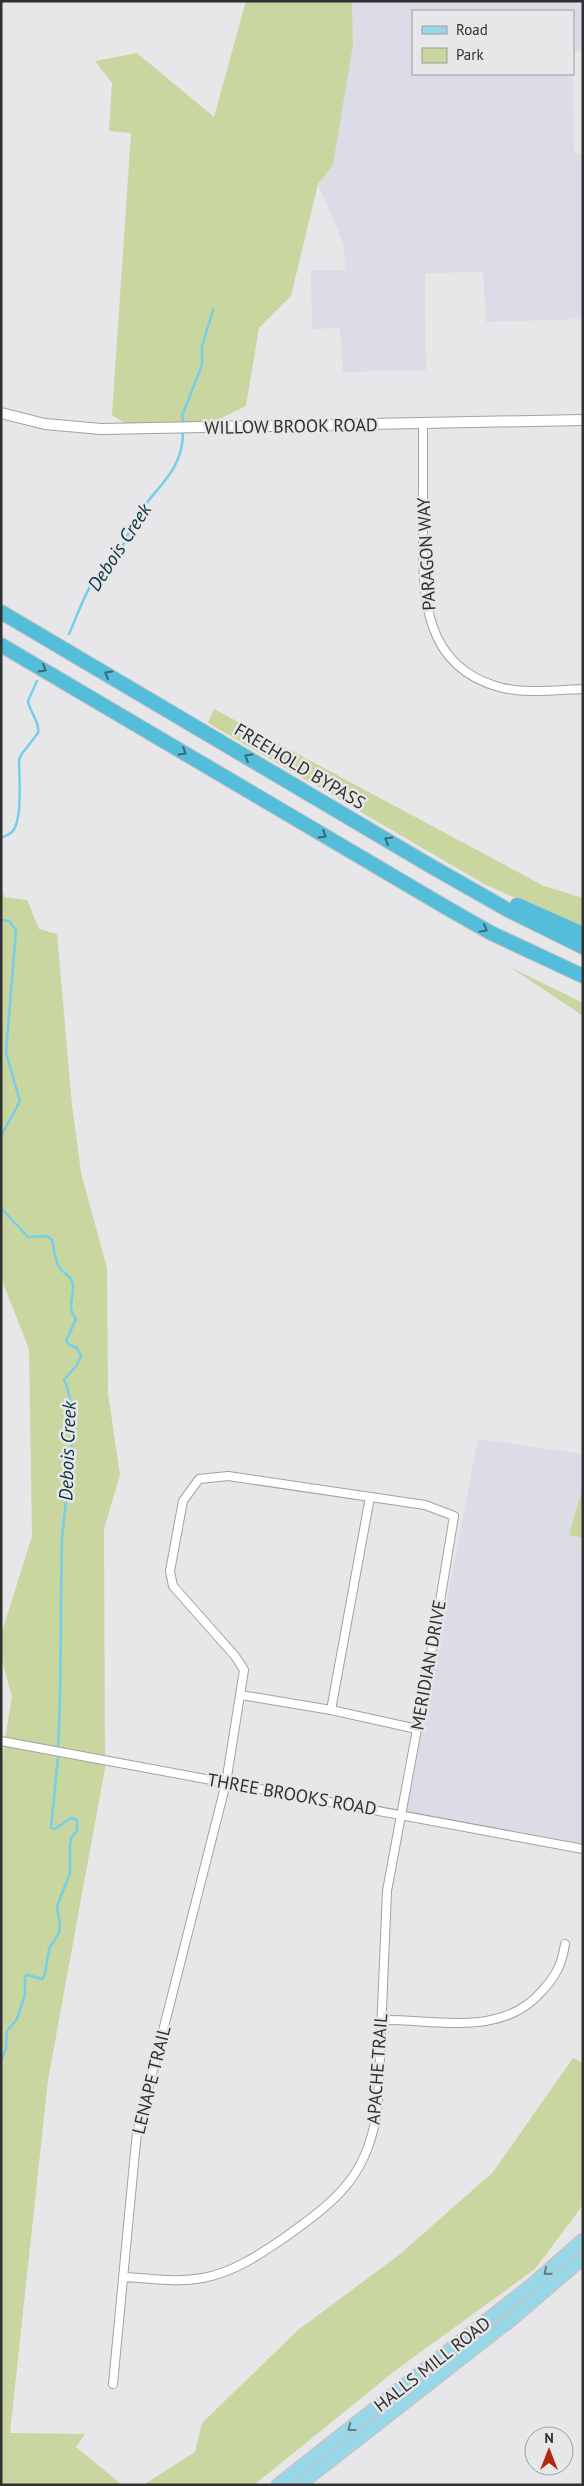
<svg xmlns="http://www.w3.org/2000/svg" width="584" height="2486" font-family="'PT Sans',sans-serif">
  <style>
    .built { fill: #dbdce5; fill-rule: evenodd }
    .green { fill: #c9d69f }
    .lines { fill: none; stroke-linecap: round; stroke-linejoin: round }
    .stream { stroke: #75cfe9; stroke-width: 2.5 }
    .minor-casing { stroke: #a2a2a4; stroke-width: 10 }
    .tertiary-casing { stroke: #a2a2a4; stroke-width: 12 }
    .primary-casing { stroke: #c5c5c5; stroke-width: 15 }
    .motorway-casing { stroke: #c5c5c5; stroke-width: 16 }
    .minor { stroke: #fff; stroke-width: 8 }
    .tertiary { stroke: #fff; stroke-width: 10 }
    .primary { stroke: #98d7e8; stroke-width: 12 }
    .motorway { stroke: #54bdd9; stroke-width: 14 }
    .oneway { stroke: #3e6874 }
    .oneway2 { stroke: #5f7b83 }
    .labels { text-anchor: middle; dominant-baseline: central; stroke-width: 5; stroke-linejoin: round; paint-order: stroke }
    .street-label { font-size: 18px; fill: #303030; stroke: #e7e7e9 }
    .water-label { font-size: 19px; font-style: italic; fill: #06333e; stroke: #e7e7e9 }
  </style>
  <rect width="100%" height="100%" fill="#e7e7e9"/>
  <!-- built -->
  <g class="built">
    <path d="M352,1H583V51L573,52L574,153L583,154V319L486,322L483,272L425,273L426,370L343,372L340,328L312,329L311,270H345L344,245L318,184L333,165L353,45ZM413,11H573V74H413Z"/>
    <polygon points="478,1439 583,1454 583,1486 569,1535 583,1538 583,1846 406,1812"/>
  </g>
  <!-- green -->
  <g class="green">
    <polygon points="246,1 352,1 353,45 333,165 318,184 291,296 259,328 246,406 198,429 139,432 112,415 131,133 109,131 112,83 95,61 137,53 214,117"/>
    <polygon points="214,709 544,886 583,898 583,927 486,885 208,723"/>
    <polygon points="1,885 4,897 27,900 39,929 57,934 72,1105 81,1173 107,1268 108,1393 120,1475 104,1529 105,1768 48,2080 10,2433 85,2434 76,2447 122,2485 1,2485 1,1763 12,1697 1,1657 1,1635 32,1536 29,1349 1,1278"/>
    <polygon points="510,967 583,1003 583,1016"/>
    <polygon points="583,1486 583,1538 569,1535"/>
    <polygon points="573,2058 583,2063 583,2205 535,2269 396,2370 254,2485 143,2485 195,2452 202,2423 298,2330 399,2255 493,2172"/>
  </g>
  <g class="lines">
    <!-- stream -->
    <g class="stream">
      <polyline points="183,421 182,416 202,365 202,346 213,310"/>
      <path d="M69,634C77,616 84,595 95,578C102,567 112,561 120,550C127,541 129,529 135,519C153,489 182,474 183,434"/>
      <path d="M1,838C5,836 9,835 12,832C23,821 19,776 19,760L21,755L38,733C40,722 30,713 28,701L37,681"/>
      <polyline points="1,920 9,921 16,930 6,1053 20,1101 1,1136"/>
      <path d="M1,1208L28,1237L47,1236L52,1240C54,1248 55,1260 59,1267C63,1273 73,1277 73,1285C74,1298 66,1307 76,1319L66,1341L68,1344L77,1348L81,1356L77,1365L64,1380C83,1417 64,1498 62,1541C60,1610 62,1680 58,1749"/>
      <polyline points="1,2061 6,2048 7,2031 17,2019 25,1994 25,1976 28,1975 42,1979 45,1974 49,1949 59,1933 60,1925 57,1906 70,1873 70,1846 71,1838 77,1831 77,1820 71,1818 55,1829 51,1828 58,1757"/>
    </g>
    <!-- minor casing -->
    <g class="minor-casing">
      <g id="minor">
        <path d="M423,423C423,456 423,489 423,522C423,588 419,665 499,687C525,694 556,690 583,689"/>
        <polyline points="241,1695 331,1710 370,1497"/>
        <polyline points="331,1710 417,1729"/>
        <polyline points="1,1741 583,1849"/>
        <path d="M381,2020C436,2019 502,2038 542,1991C556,1976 562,1964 565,1944"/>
        <path d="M113,2384L135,2152L137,2133L226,1783L244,1670L235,1656L173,1586L170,1571L183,1501L199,1479L228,1476L425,1505L454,1516L435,1632L387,1891L378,2103C370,2174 339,2199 284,2238C259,2255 234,2272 203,2278C176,2283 150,2278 123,2277"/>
      </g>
    </g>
    <!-- tertiary casing -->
    <g class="tertiary-casing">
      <polyline id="tertiary" points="1,413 45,424 101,429 583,420"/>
    </g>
    <!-- primary casing -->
    <g class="primary-casing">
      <g id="primary">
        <polyline points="278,2485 533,2284 583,2240"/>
        <polyline points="299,2485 513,2318 583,2258"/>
      </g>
    </g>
    <!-- motorway casing -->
    <g class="motorway-casing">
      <g id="motorway">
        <polyline points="1,612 429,865 508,910 583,947"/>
        <polyline points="1,645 447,908 491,933 583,976"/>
        <polyline points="517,905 583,934"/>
      </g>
    </g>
    <!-- minor -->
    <use href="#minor" class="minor"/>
    <!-- tertiary -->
    <use href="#tertiary" class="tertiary"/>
    <!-- primary -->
    <use href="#primary" class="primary"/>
    <!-- motorway -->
    <use href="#motorway" class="motorway"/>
  </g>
  <!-- one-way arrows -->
  <defs><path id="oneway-chevron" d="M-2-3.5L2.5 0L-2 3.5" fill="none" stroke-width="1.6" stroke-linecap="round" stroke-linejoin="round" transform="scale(1.25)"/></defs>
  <g class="oneway">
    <use href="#oneway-chevron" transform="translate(43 669) rotate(31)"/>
    <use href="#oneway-chevron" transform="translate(108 674) rotate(-150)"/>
    <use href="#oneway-chevron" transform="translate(183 752) rotate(31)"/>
    <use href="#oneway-chevron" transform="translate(248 757) rotate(-149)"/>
    <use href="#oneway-chevron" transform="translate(323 835) rotate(31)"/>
    <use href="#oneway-chevron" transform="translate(388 840) rotate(-150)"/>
    <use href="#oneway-chevron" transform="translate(484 929) rotate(29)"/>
  </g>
  <g class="oneway2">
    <use href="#oneway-chevron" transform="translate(547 2272) rotate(139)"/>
    <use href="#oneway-chevron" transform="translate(351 2428) rotate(142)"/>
  </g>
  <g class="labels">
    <!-- street labels -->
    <g class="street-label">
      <text transform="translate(291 426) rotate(-1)">WILLOW BROOK ROAD</text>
      <text transform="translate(426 554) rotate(-93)">PARAGON WAY</text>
      <text transform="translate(300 766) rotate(31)">FREEHOLD BYPASS</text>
      <text transform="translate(428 1665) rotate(-80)">MERIDIAN DRIVE</text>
      <text transform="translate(292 1794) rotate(10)">THREE BROOKS ROAD</text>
      <text transform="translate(377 2069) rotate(-86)">APACHE TRAIL</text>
      <text transform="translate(151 2080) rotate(-76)">LENAPE TRAIL</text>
      <text transform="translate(432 2364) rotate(-38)">HALLS MILL ROAD</text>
    </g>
    <!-- water labels -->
    <g class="water-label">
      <text transform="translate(119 547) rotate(-57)">Debois Creek</text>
      <text transform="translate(67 1451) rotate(-88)">Debois Creek</text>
    </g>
  </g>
  <!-- border -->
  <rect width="584" height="2486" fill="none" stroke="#303030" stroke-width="5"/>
  <!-- legend -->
  <rect x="412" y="10" width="162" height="65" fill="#e7e7e9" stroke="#9e9e9f"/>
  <rect x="422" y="26" width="25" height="8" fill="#98d7e8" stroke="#9e9e9f"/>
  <text x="456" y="35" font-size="15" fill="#303030">Road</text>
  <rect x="422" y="48" width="25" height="15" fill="#c9d69f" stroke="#9e9e9f"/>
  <text x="456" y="60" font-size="15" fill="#303030">Park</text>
  <!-- north arrow -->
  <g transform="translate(549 2451)"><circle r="24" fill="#e7e7e9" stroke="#9e9e9f"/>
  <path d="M0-4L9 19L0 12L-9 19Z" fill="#b3270e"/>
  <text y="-8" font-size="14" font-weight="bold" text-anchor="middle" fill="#303030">N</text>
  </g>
</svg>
